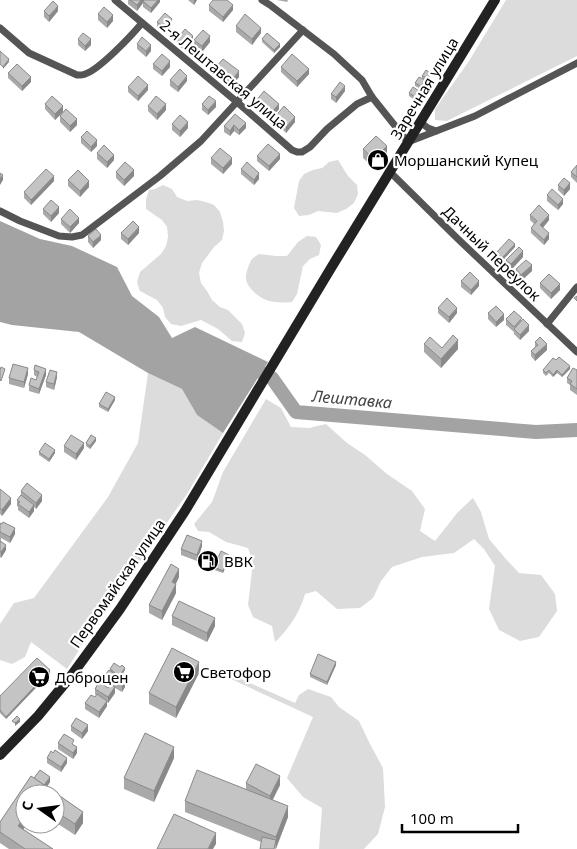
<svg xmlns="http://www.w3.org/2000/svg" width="577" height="849" font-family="'Noto Sans',sans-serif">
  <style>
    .green { fill: #dcdcdc }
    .water { fill: #a3a3a3 }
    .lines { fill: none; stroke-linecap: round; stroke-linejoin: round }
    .river { stroke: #a3a3a3; stroke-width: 14 }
    .street { stroke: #555; stroke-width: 7 }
    .secondary { stroke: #222; stroke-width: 10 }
    .wall { fill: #a9a9a9 }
    .shaded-wall { fill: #898989 }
    .building { fill: #c4c4c4; stroke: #898989 }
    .labels { text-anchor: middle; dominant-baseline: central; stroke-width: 4.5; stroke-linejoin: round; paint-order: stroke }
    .street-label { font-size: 15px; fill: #000; stroke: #fff }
    .poi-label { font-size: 15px; fill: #000; stroke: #fff; text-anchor: start }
    .water-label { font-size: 16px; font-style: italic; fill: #444; stroke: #fff }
  </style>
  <rect width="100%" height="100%" fill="#fff"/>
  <!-- green -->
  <g class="green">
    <polygon points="506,0 577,0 577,56 447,121 435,120 435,109 469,61"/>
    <polygon points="338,160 348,176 357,185 358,194 354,203 346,209 337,213 318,211 309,215 299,216 294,208 299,181 304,174 313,170 322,168 329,162"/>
    <polygon points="163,185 172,189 177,197 187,201 197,200 206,202 214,205 220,212 223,222 224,231 222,240 214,247 202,263 199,273 201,283 207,291 212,300 220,307 228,310 242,324 245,333 242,342 232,341 218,329 201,320 181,326 171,324 165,317 163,308 157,300 140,291 137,282 140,272 161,254 166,246 168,237 167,227 162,220 146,209 146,199 149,190 155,189"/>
    <path d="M307,236L316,237L321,245L319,255L310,259L303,266L297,294L292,302C283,303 272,303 264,299C257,296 246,286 246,278C245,275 250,261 252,259C254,257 256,256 259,254L276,256H287L298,242Z"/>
    <polygon points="148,373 182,389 197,415 223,433 187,494 93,628 67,669 31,642 25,657 12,664 0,660 0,624 14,603 34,598 108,497 138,443"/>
    <path d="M266,399L281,408L291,427L309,428L326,424L347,443L365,455L387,474L412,491L425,509L420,531L435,541L458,512L473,498L481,512L489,539L505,558L519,573L541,575L555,594L557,611L539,637L520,641L499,630L489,609L495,566L484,549L474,539L454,553L422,557L392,567L381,581L373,598L360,608L337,609L316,591L305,594C300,612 289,629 275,642L272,626L253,617L248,605L253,562L248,548L226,542L209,532L198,531L194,524L212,502L223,472Z"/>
    <polygon points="232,675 295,703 299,695 308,689 331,697 339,707 359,721 370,744 383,768 385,807 378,834 364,849 319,849 322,808 303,797 287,778 313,717 231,679"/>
  </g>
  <!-- water -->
  <polygon class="water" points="0,221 40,239 72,246 117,267 132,296 159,317 172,338 195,327 268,362 223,433 197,415 182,389 148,373 79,332 12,325 0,322"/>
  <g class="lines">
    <!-- river -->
    <polyline class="river" points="245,364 272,378 296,412 536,432 577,430"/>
    <!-- street -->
    <g class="street">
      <polyline points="115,0 237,102 292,150 297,152 302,152 310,147 327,129 357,104 372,97"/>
      <polyline points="262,0 270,5 334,54 362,80 372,97 408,142 475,116 577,63"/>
      <path d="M0,28L29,53L77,75C77,75 84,75 85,74C99,70 132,35 142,23"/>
      <polyline points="420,122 428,128 436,131"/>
      <polyline points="390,172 458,239 577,352"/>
      <polyline points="0,211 20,221 59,236 72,237 82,235 160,176 201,141 303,30"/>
      <polyline points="547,324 577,287"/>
    </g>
    <!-- secondary -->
    <polyline class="secondary" points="0,755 38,716 71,676 120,609 185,511 331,268 495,0"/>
  </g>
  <!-- wall -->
  <g class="wall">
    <polygon points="128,0 160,0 160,2 151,13 143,7 143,3 137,11 128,4"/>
    <polygon points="188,0 197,0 194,5"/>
    <polygon points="277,0 288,0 287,2"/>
    <polygon points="209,5 233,10 223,22 209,11"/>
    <polygon points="44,11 58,11 49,22 44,17"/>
    <polygon points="98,14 113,21 107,28 98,20"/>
    <polygon points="157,22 172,25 165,34 157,27"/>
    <polygon points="236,26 261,33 252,45 236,32"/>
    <polygon points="78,39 91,45 85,51 78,45"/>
    <polygon points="177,39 193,41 185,51 177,44"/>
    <polygon points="262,39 280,47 274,53 262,42"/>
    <polygon points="194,40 210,42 202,52 194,46"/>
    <polygon points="137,44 151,51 146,57 137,49"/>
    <polygon points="153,64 170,67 162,76 153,69"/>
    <polygon points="281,67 309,74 297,87 281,72"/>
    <polygon points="215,68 239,77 231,87 215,74"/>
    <polygon points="8,73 31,82 22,91 8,78"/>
    <polygon points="422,76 430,76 427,81 425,80 425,83 421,89 415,86 415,83 422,79"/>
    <polygon points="170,80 187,81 178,92 170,86"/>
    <polygon points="128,87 148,90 138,101 128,92"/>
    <polygon points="345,91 336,103 331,99 331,94"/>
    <polygon points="409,93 419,94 415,100 409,96"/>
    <polygon points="255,102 279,109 270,120 255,107"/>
    <polygon points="45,104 63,112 55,120 45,109"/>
    <polygon points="202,104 216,107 208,115 202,110"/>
    <polygon points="148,106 166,110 157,120 148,111"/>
    <polygon points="235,114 246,128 239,135 234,131 230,136 224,132 224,126"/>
    <polygon points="60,116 77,125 70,132 60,122"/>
    <polygon points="275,117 295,122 286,133 275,122"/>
    <polygon points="172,124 188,128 180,137 172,130"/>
    <polygon points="81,137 97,146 91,152 81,143"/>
    <polygon points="363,149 387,154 374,168 363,158"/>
    <polygon points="97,153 114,160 107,168 97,159"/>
    <polygon points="257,156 280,159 269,171 257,161"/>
    <polygon points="211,158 232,164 223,174 211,164"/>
    <polygon points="577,165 577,183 571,177 571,172"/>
    <polygon points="241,169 259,179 254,185 241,174"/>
    <polygon points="116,172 134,176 124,186 116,178"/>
    <polygon points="68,180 89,187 80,197 68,186"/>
    <polygon points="54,181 31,205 24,198 24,192"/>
    <polygon points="558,185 570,189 564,196 558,190"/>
    <polygon points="547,195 563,204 558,210 547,201"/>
    <polygon points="43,209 59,213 51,222 43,214"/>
    <polygon points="530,215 549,220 543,228 549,239 544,245 531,233 531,228 534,224 530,220"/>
    <polygon points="61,219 79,223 70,233 61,224"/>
    <polygon points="121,233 139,233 128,245 121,239"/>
    <polygon points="88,236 101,240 93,248 88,242"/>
    <polygon points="515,247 502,261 496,255 496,253"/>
    <polygon points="523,257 511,270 506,266 506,260"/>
    <polygon points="516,269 532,271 521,281 516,275"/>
    <polygon points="461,281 479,286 471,295 461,287"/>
    <polygon points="540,283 560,290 551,299 540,288"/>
    <polygon points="438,308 457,313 449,323 438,313"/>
    <polygon points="488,313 504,320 496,327 488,319"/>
    <polygon points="506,319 522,320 529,331 520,340 514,334 514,332 506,325"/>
    <polygon points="535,342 547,350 535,361 531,356 531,351 535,347"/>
    <polygon points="424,344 442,348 458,349 441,368 424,352"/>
    <polygon points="556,360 570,369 562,377 557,373 553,377 549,373 546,376 543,373 543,370"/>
    <polygon points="34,370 46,375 39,394 29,391 29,385 36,380 37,377 34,375"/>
    <polygon points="577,370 577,395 570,390 570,385 567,383 567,378"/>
    <polygon points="28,374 24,388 9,384 9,378"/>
    <polygon points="57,377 54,390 46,387 46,382"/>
    <polygon points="115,400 108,412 99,407 99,404"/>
    <polygon points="96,441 90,449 86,446 86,443"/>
    <polygon points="64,446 84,448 76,460 64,452"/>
    <polygon points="39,452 55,453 49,462 39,455"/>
    <polygon points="0,489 11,504 2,516 0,514"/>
    <polygon points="21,491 42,501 36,509 34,507 34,511 29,518 18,510 18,507 17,506 17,500 21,496"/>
    <polygon points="0,523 15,534 10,543 1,538 1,541 6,550 1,558 0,557"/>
    <polygon points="202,546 197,561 181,555 181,549"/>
    <polygon points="229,558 223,573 214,570 214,567"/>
    <polygon points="179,577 176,584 176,593 162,620 149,613 149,605"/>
    <polygon points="172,616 215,626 207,642 172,625"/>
    <polygon points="336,665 327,685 310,677 310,674"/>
    <polygon points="110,669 125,670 120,678 125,687 122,692 115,688 115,693 108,703 107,702 107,706 99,718 85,709 85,703 95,697 96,695 95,694 95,689 108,688 110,684 105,681 105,675 110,671"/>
    <polygon points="50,673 6,719 0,713 0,696"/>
    <polygon points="199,673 176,718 149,704 149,693"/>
    <polygon points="71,726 88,731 82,739 71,731"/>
    <polygon points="58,743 74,745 77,753 73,759 58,749"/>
    <polygon points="47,758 67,763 61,772 47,763"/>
    <polygon points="174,758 154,802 124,789 124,778"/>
    <polygon points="40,770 50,777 50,782 47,787 83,812 83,823 75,835 55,822 55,794 25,794 25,824 27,824 23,829 53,849 9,849 0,843 0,849 0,822 31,776 34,778"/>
    <polygon points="246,783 280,785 273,800 288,817 276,849 261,842 185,812 185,801 246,789"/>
  </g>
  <!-- shaded-wall -->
  <g class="shaded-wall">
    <polygon points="141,0 144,0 143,3 137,11 137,5"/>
    <polygon points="158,0 160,0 160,2 151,13 151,8"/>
    <polygon points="194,0 197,0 194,5"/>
    <polygon points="233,5 233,10 223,22 223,17"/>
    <polygon points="58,6 58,11 49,22 49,16"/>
    <polygon points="113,15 113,21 107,28 107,22"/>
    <polygon points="172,19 172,25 165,34 165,28"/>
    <polygon points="261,28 261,33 252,45 252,39"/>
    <polygon points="193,36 193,41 185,51 185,45"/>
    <polygon points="210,36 210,42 202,52 202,46"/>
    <polygon points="91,39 91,45 85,51 85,46"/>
    <polygon points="280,44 280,47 274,53 274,50"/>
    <polygon points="151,45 151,51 146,57 146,51"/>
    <polygon points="9,59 9,62 3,69 3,67"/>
    <polygon points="170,61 170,67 162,76 162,71"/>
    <polygon points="309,69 309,74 297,87 297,81"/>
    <polygon points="239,71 239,77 231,87 231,81"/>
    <polygon points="187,76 187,81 178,92 178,87"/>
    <polygon points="31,77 31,82 22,91 22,86"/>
    <polygon points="148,85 148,90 138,101 138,96"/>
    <polygon points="345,86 345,91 336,103 336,97"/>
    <polygon points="216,101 216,107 208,115 208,110"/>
    <polygon points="166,104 166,110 157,120 157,114"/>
    <polygon points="279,104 279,109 270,120 270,114"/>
    <polygon points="63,106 63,112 55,120 55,114"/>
    <polygon points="295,117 295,122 286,133 286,127"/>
    <polygon points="77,119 77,125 70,132 70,126"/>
    <polygon points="188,122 188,128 180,137 180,131"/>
    <polygon points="246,123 246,128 239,135 239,130"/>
    <polygon points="234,125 234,131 230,136 230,131"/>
    <polygon points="97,140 97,146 91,152 91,147"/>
    <polygon points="387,146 387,154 374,168 374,159"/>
    <polygon points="280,154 280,159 269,171 269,166"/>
    <polygon points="114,155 114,160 107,168 107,162"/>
    <polygon points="232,158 232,164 223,174 223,168"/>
    <polygon points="134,170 134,176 124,186 124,180"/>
    <polygon points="259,173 259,179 254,185 254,180"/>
    <polygon points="3,175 3,180 0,185 0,179"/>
    <polygon points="54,176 54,181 31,205 31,200"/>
    <polygon points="89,181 89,187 80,197 80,191"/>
    <polygon points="570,183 570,189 564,196 564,190"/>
    <polygon points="563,199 563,204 558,210 558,205"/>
    <polygon points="59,207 59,213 51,222 51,216"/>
    <polygon points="549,215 549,220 540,231 540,225"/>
    <polygon points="79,218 79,223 70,233 70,227"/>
    <polygon points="139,227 139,233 128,245 128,239"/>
    <polygon points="549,233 549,239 544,245 544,240"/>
    <polygon points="101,235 101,240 93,248 93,242"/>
    <polygon points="515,244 515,247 502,261 502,258"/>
    <polygon points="523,251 523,257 511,270 511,264"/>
    <polygon points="532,265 532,271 521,281 521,275"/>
    <polygon points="479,281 479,286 471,295 471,290"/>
    <polygon points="560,284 560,290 551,299 551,293"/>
    <polygon points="457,308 457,313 449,323 449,317"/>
    <polygon points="504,314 504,320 496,327 496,322"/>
    <polygon points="529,325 529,331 520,340 520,335"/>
    <polygon points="458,340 458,349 441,368 441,359"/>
    <polygon points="547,344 547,350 535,361 535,355"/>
    <polygon points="570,366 570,369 562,377 562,375"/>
    <polygon points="28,368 28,374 24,388 24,382"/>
    <polygon points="46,369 46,375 39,394 39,389"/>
    <polygon points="557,370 557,373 553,377 553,375"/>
    <polygon points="57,372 57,377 54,390 54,384"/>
    <polygon points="115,397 115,400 108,412 108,409"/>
    <polygon points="96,438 96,441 90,449 90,446"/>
    <polygon points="84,443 84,448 76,460 76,454"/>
    <polygon points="55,450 55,453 49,462 49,459"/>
    <polygon points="42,495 42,501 36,509 36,503"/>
    <polygon points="11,498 11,504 2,516 2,510"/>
    <polygon points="34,505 34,511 29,518 29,512"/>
    <polygon points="15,528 15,534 10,543 10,537"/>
    <polygon points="202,541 202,546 197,561 197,555"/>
    <polygon points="6,545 6,550 1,558 1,552"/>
    <polygon points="229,555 229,558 223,573 223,571"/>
    <polygon points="179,569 179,577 172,591 172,582"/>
    <polygon points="176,584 176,593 162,620 162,611"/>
    <polygon points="215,618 215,626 207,642 207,633"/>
    <polygon points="199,662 199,673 176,718 176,707"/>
    <polygon points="336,662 336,665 327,685 327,682"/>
    <polygon points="125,668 125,670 119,679 119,676"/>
    <polygon points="50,670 50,673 6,719 6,717"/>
    <polygon points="125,681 125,687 122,692 122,686"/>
    <polygon points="115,687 115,693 108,703 108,697"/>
    <polygon points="107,701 107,706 99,718 99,712"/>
    <polygon points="20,719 20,722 15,726 15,723"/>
    <polygon points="88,725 88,731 82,739 82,733"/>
    <polygon points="77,747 77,753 73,759 73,753"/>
    <polygon points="174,747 174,758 154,802 154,791"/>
    <polygon points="67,758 67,763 61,772 61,767"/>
    <polygon points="280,776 280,785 270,804 270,796"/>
    <polygon points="50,777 50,782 43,792 43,787"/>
    <polygon points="288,806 288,817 276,848 276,837"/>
    <polygon points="83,812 83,823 75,835 75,824"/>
    <polygon points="25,816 25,824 27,824 18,837 18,826"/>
    <polygon points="216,833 216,844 213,849 208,849"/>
  </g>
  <!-- building -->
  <g class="building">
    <polygon points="130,0 141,0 137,5"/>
    <polygon points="144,0 158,0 151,8 143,1"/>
    <polygon points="213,0 227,0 233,5 223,17 209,5"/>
    <polygon points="53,1 58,6 49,16 44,11"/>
    <polygon points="104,7 113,15 107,22 98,14"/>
    <polygon points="165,13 172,19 165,28 157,22"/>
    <polygon points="245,14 261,28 252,39 236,26"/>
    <polygon points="185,29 193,36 185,45 177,39"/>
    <polygon points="203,30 210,36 202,46 194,40"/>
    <polygon points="83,33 91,39 85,46 78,39"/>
    <polygon points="267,33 280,44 274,50 262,39"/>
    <polygon points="142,37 151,45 146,51 137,44"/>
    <polygon points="0,51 9,59 3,67 0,64"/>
    <polygon points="162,54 170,61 162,71 153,64"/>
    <polygon points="292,54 309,69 297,81 281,67"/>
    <polygon points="223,59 239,71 231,81 215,68"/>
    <polygon points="17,64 31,77 22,86 8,73"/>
    <polygon points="180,69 187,76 178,87 170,80"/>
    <polygon points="426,70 430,73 427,78 422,76"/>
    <polygon points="138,76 148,85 138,96 128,87"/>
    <polygon points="419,77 425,80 421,86 415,83"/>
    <polygon points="340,82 345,86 336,97 331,94"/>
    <polygon points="413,87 419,91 415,97 409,93"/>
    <polygon points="264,91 279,104 270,114 255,102"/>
    <polygon points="52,96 63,106 55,114 45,104"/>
    <polygon points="156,96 166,104 157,114 148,106"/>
    <polygon points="209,96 216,101 208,110 202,104"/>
    <polygon points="284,106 295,117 286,127 275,117"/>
    <polygon points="66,109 77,119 70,126 60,116"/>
    <polygon points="235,114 246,123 239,130 234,125 230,131 224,126"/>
    <polygon points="180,115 188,122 180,131 172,124"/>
    <polygon points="87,131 97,140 91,147 81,137"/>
    <polygon points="376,136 387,146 374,159 363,149"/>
    <polygon points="268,144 280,154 269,166 257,156"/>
    <polygon points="104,145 114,155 107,162 97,153"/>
    <polygon points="220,148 232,158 223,168 211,158"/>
    <polygon points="125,162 134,170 124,180 116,172"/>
    <polygon points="247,162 259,173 254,180 241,169"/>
    <polygon points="577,165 577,177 571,172"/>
    <polygon points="46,169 54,176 31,200 24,192"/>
    <polygon points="78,170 89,181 80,191 68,180"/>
    <polygon points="0,173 3,175 0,179"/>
    <polygon points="564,178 570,183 564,190 558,185"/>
    <polygon points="552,189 563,199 558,205 547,195"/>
    <polygon points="51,200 59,207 51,216 43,209"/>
    <polygon points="539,205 549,215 540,225 549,233 544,240 531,228 537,221 530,215"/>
    <polygon points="70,209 79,218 70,227 61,219"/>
    <polygon points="133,221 139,227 128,239 121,233"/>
    <polygon points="96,229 101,235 93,242 88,236"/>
    <polygon points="509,239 515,244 502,258 496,253"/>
    <polygon points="519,247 523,251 511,264 506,260"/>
    <polygon points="526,260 532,265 521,275 516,269"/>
    <polygon points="470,272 479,281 471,290 461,281"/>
    <polygon points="549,274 560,284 551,293 540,283"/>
    <polygon points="577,296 577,301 574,298"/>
    <polygon points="447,298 457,308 449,317 438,308"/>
    <polygon points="496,306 504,314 496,322 488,313"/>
    <polygon points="514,311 522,318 514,327 506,319"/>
    <polygon points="523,319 529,325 520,335 514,329"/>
    <polygon points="453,335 458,340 441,359 424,344 430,337 442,348"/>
    <polygon points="540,337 547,344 535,355 531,351 538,345 535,342"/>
    <polygon points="559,357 570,366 562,375 557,370 553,375 549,370 546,373 543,370 553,358 556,360"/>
    <polygon points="13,364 28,368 24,382 9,378"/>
    <polygon points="35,365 46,369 39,389 29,385 31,378 36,380 39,372 34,370"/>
    <polygon points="1,367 5,369 1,381 0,380 0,370"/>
    <polygon points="573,368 577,370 577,389 570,384 572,381 567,378"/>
    <polygon points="50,370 57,372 54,384 46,382"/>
    <polygon points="106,392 115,397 108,409 99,404"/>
    <polygon points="71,435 84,443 76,454 64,446"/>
    <polygon points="91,435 96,438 90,446 86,443"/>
    <polygon points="45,443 55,450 49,459 39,452"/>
    <polygon points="27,483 42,495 36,503 21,491"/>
    <polygon points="0,489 11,498 2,510 0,508"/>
    <polygon points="21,495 34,505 29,512 18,504 20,502 17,500"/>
    <polygon points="3,522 15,528 10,537 0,532 0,523 2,524"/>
    <polygon points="187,535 202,541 197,555 181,549"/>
    <polygon points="0,541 6,545 1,552 0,552"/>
    <polygon points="221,551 229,555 223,571 214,567"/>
    <polygon points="171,564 179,569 172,582 176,584 162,611 149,605"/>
    <polygon points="179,601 215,618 207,633 172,616"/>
    <polygon points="172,648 199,662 176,707 149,693"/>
    <polygon points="318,654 336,662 327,682 310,674"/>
    <polygon points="37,658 50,670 6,717 0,710 0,696"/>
    <polygon points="114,663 120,667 122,665 125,668 119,676 110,669"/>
    <polygon points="109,670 125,681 122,686 105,675"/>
    <polygon points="99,682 108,688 110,684 115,687 108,697 95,689"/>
    <polygon points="97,694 107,701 99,712 85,703 91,695 95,697"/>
    <polygon points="17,716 20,719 15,723 12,721"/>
    <polygon points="76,718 88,725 82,733 71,726"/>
    <polygon points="145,733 174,747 154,791 124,778"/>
    <polygon points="64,734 74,740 72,744 77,747 73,753 58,743"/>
    <polygon points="55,750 67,758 61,767 47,758 51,751 53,753"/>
    <polygon points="256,764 280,776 270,796 246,783"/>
    <polygon points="40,770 50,777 44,785 34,778"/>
    <polygon points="197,770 288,806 276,837 185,801"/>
    <polygon points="31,776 83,812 75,824 55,811 55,794 25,794 25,816 18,826 53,849 25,849 0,832 0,822"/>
    <polygon points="174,814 216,833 208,849 157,849"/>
    <polygon points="262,837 276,840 274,849 260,849"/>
  </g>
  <!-- icons -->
  <defs>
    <g id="shop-disc" transform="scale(1.125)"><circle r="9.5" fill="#000" stroke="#fff"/><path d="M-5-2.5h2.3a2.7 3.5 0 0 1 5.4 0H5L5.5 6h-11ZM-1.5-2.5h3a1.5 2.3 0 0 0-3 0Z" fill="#fff"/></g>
    <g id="fuel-disc" transform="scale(1.125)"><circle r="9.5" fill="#000" stroke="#fff"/><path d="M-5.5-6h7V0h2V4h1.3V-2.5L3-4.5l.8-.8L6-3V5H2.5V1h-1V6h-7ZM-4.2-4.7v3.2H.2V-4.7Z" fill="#fff"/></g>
    <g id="supermarket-disc" transform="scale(1.125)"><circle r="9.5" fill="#000" stroke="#fff"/><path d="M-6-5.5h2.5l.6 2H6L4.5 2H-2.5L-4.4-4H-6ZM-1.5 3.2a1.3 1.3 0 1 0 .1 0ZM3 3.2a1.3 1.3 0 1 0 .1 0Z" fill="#fff"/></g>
  </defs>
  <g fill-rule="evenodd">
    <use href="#shop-disc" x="378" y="160"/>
    <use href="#fuel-disc" x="208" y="561"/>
    <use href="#supermarket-disc" x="184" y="672"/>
    <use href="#supermarket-disc" x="39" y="677"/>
  </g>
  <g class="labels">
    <!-- street labels -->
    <g class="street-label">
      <text transform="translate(224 74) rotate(40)">2-я Лештавская улица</text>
      <text transform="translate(424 88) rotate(-59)">Заречная улица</text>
      <text transform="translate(492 253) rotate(44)">Дачный переулок</text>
      <text transform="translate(117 583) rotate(-55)">Первомайская улица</text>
    </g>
    <!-- poi labels -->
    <g class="poi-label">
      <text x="394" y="160">Моршанский Купец</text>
      <text x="224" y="561">ВВК</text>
      <text x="200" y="672">Светофор</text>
      <text x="55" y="677">Доброцен</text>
    </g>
    <!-- water labels -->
    <g class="water-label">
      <text transform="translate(352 399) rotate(5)">Лештавка</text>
    </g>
  </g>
  <!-- north arrow -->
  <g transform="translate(40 809) rotate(284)"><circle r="24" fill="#ffffff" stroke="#999999"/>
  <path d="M0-4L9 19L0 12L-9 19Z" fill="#000000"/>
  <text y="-8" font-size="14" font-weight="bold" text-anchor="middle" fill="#000000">С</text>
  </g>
  <!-- scale -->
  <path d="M402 824v8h116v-8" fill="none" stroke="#000000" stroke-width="2.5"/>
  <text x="410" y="824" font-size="15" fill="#000000" stroke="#ffffff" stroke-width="4" paint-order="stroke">100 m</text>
</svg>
